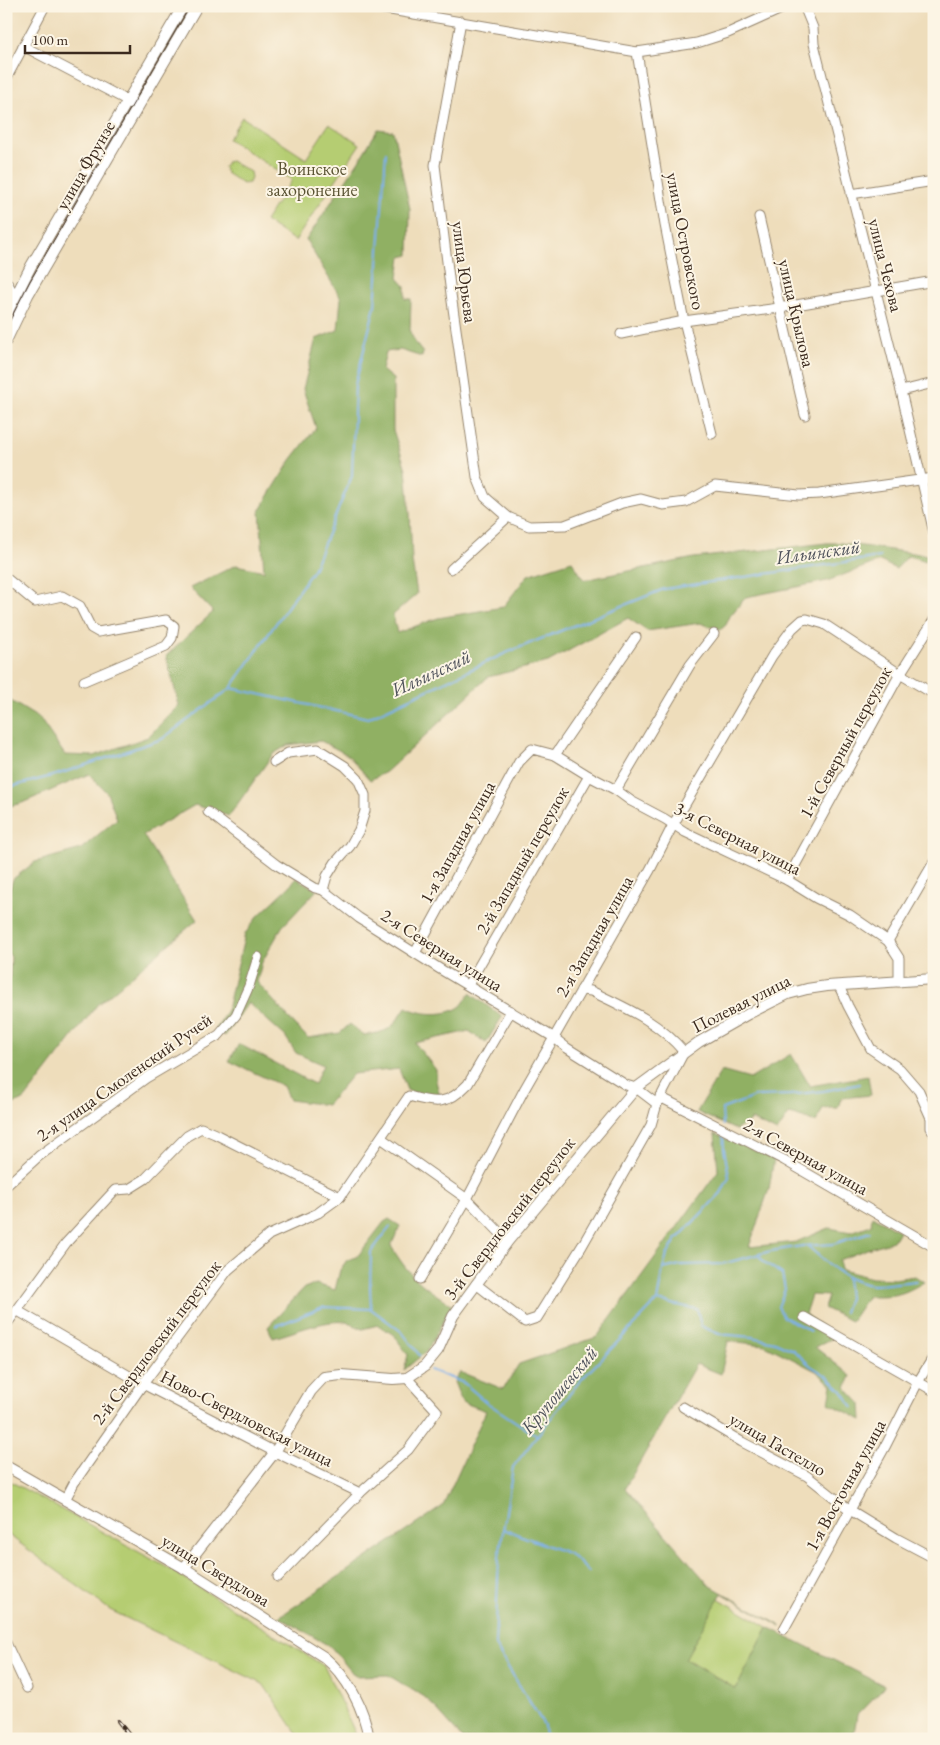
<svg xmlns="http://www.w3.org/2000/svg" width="940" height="1745" font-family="'EB Garamond',serif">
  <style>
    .green { fill: #b5cd72; stroke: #787c48 }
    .forest { fill: #90b064; stroke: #666d41 }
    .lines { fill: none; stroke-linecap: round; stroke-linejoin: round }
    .stream { stroke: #7db0ea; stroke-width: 2 }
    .minor-casing { stroke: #94846c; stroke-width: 11 }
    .major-casing { stroke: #94846c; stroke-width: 12 }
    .minor { stroke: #fff; stroke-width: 9 }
    .major { stroke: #fff; stroke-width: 10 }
    .tram { stroke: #3b2a1e; stroke-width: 1 }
    .rail-casing { stroke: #3b2a1e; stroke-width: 4 }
    .rail { stroke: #fcf5e5; stroke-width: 2; stroke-dasharray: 5.5; stroke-linecap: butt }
    .labels { text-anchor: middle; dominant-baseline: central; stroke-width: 4; stroke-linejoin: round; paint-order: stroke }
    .street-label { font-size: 18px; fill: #3b2a1e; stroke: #fcf5e5 }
    .park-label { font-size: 18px; fill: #5a5333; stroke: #fcf5e5 }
    .water-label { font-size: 19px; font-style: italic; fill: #4f525b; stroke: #fcf5e5 }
  </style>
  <rect width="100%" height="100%" fill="#fcf5e5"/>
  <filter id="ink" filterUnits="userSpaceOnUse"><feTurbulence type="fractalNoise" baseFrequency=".02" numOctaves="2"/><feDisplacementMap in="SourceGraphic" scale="10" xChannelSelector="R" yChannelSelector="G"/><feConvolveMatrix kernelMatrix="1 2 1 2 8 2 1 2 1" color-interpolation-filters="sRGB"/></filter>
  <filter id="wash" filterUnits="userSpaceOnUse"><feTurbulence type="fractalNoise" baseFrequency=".0096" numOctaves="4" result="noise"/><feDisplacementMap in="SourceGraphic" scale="20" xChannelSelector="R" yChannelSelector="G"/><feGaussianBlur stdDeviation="1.12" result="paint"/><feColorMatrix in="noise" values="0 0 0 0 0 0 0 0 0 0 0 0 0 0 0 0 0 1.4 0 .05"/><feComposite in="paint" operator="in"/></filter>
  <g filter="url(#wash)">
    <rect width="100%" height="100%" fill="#edb"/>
    <!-- green -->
    <g class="green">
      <polygon points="242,117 306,159 329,124 360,144 295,241 265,221 292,180 228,139"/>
      <polygon points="231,161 250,172 251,178 249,183 243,184 226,173 224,167 227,162"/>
      <polygon points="6,1479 168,1568 324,1666 358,1739 301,1739 263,1684 110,1610 6,1533"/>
      <polygon points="718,1598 768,1627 736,1689 685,1658"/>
    </g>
    <!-- forest -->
    <g class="forest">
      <polygon points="378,129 393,131 410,209 409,255 401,257 398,278 405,286 405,299 411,299 410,332 416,344 423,353 422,357 400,350 386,352 382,370 393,379 393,430 406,469 410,513 412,561 417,594 393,615 397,633 438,618 503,607 528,575 572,561 584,580 694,558 827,543 841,543 934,556 934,563 908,556 896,569 880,561 827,581 746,597 730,616 726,625 720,630 700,623 647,631 628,618 548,662 488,677 386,772 370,780 348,755 321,741 288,745 273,754 229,816 195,805 143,835 197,920 97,1005 25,1099 14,1104 6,1060 6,983 10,977 11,957 6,950 6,903 13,879 35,862 81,849 117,819 107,793 89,774 22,803 6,807 6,698 40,719 65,755 94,756 148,737 179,705 166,656 213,612 190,588 236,565 264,571 260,510 291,460 316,428 303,389 316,339 338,330 341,298 306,240 358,162"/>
      <path d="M296,878L317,890L282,927L262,962L257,982L294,1024L308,1038L340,1033L350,1024L363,1035C391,1032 391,1029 406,1007C420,1015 447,1017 461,1006C464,1003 467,997 470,993L502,1017L486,1043L469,1031L415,1043L436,1070V1081L440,1097H423L407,1090L399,1069L353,1074L327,1105L289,1100L283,1086L229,1061L239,1044L314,1084L323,1065L296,1053L285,1036L248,1003L225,1036L216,1029L227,1010L245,934L257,917L290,886Z"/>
      <polygon points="791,1054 810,1086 868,1076 871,1095 841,1098 838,1108 823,1108 816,1122 789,1114 777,1132 752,1120 736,1130 697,1112 721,1071 750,1079"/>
      <path d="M715,1134L774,1159L769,1189L749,1247L796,1242L829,1228L851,1232L871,1225L872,1216L899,1231L893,1241L867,1249L839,1260L841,1270L872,1278L894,1279L915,1276L924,1282C901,1296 894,1296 868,1296L851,1321L824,1308L828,1296L811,1295L805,1314L835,1337L815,1347L851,1376L846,1388L861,1404L862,1420L829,1403L832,1385L816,1371L765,1345L728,1341L721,1374L696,1364L625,1488L709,1585L781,1626V1627L722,1593L685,1659L736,1689L768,1627L885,1686L857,1715L853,1739H463L427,1699L388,1675L355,1676L331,1647L279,1617L443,1506L486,1411L462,1402L454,1382L460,1372L503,1389L519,1364L597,1337L718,1171Z"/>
      <path d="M389,1219L400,1226L391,1246C410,1278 423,1286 452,1305L427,1351L404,1370L408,1355L394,1335L378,1325L362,1329C357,1327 352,1323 347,1322C323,1319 296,1332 273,1338L268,1327L304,1288L316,1284L335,1290L340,1270L347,1260L357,1257L384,1222Z"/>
    </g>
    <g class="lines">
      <!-- stream -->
      <g class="stream">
        <polyline points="231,688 313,570 352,476 355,385 375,306 386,152"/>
        <polyline points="6,788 56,775 162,739 231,688 368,718 506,653 664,589 880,557"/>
        <polyline points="723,1125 722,1109 757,1096 790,1095 823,1091 860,1084"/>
        <path d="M808,1246C827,1263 846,1283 873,1285C887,1285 902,1282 916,1281"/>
        <polyline points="758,1255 764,1262 782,1274 785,1289 778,1307 784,1317 811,1331"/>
        <polyline points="663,1269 667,1255 676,1240 721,1193 729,1177 724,1149 723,1133"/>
        <polyline points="657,1301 697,1309 701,1326 719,1334 752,1337 775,1342 793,1350 811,1366 827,1376 842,1391 853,1407"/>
        <polyline points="371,1308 370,1288 371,1252 390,1227"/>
        <polyline points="844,1312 849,1298 847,1278"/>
        <polyline points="276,1326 323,1307 371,1309 402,1332 420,1356"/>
        <polyline points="430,1370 464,1383 486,1402 537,1436"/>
        <polyline points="503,1529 570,1554 589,1572"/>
        <polyline points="545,1739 544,1725 495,1646 499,1557 513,1467 579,1382 657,1301 663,1269 680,1265 722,1264 771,1251 802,1246 833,1244 870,1232"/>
      </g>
    </g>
  </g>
  <g filter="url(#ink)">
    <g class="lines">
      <!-- minor casing -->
      <g class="minor-casing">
        <g id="minor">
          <polyline points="367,6 637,52 697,43 728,33 788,6"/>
          <polyline points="804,6 813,28 814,44 901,391 934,533"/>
          <polyline points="461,21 435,165 451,294 477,477 485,497 508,517 529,526 565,525 622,503 641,499 663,505 686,502 715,486 799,495 819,494 934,478"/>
          <polyline points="23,46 134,104"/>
          <polyline points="637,52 665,225 684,321 712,434"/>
          <polyline points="6,79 45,6"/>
          <polyline points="851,194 934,181"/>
          <polyline points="759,217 805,415"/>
          <polyline points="6,281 15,296"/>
          <polyline points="621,334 684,321 779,308 934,281"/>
          <polyline points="901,391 934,383"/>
          <polyline points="451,569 508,517"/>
          <polyline points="6,578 35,602 62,596 80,606 91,628 98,632 166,620 174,626 172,638 166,646 84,681"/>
          <polyline points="555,755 636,637"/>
          <polyline points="274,762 288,753 318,749 345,766 358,779 365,795 365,811 359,830 350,846 335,863 327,876 323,890"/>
          <polyline points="616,790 690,665 714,634"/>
          <path d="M208,812L277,865L315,888L323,890L359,918L440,969L553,1037L567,1048L626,1085L636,1088L657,1104L684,1052C658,1021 626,1008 591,991L581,990"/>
          <polyline points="787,880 900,674 934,620"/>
          <polyline points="888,941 934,862"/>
          <polyline points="415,953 519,762 532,749 555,755 589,776 616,790 631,801 665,819 685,832 787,880 816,898 850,915 888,941 899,958 899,982"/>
          <polyline points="468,985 589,776"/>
          <polyline points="839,986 848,1006 871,1049 900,1069 919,1091 931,1118 931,1128 934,1133"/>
          <polyline points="660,1097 784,1160 934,1247"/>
          <polyline points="381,1138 467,1199 508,1241"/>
          <polyline points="6,1186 39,1156 146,1078 219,1035 236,1015 249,986 258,957"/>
          <polyline points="420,1279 467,1199 524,1090 650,870 673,825 772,656 792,629 802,620 807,619 824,624 900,674 934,694"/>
          <polyline points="476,1284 525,1322 537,1318 582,1246 651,1125 657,1104"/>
          <polyline points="18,1311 143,1384 275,1452 360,1493"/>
          <polyline points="804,1317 934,1391"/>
          <polyline points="6,1325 66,1243 115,1190 129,1189 145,1179 187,1136 201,1128 215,1134 340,1197"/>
          <polyline points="683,1407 742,1442 807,1476 850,1510 896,1538 934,1558"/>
          <path d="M65,1500L74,1483L143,1384L228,1270L269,1235L318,1213L340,1197L409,1096C436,1104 448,1105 468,1084L511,1011"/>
          <polyline points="278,1577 360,1493 408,1450 437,1411 407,1378"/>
          <polyline points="784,1629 886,1445 918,1382 934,1356"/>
          <polyline points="6,1643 27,1688"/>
        </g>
      </g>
      <!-- major casing -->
      <g class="major-casing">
        <g id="major">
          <polyline points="6,315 31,266 183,6"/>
          <polyline points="6,341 28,295 197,6"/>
          <path d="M6,1466L184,1568L324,1657C348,1677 364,1708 369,1739"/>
          <polyline points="184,1568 275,1452 311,1391 324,1377 341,1375 393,1379 407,1378 425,1366 438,1350 453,1316 508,1241 636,1088 699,1042 748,1014 788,994 807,989 827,986 934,979"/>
        </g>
      </g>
      <!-- minor -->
      <use href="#minor" class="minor"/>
      <!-- major -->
      <use href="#major" class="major"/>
      <!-- tram -->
      <polyline class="tram" points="6,328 30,281 190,6"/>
      <!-- rail casing -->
      <g class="rail-casing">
        <polyline id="rail" points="118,1721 132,1739"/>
      </g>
      <!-- rail -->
      <use href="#rail" class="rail"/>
    </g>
  </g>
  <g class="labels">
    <!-- street labels -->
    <g class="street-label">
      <text transform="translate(85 165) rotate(-60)">улица Фрунзе</text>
      <text transform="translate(686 241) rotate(79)">улица Островского</text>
      <text transform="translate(886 265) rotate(76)">улица Чехова</text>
      <text transform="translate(465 272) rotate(83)">улица Юрьева</text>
      <text transform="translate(797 313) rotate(77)">улица Крылова</text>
      <text transform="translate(845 742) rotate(-61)">1-й Северный переулок</text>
      <text transform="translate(738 838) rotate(27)">3-я Северная улица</text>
      <text transform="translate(457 842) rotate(-61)">1-я Западная улица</text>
      <text transform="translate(522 860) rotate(-60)">2-й Западный переулок</text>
      <text transform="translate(594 936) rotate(-60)">2-я Западная улица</text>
      <text transform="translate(442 950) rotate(32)">2-я Северная улица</text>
      <text transform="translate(741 1003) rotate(-27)">Полевая улица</text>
      <text transform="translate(124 1077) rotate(-35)">2-я улица Смоленский Ручей</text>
      <text transform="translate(806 1156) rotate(29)">2-я Северная улица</text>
      <text transform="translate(509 1218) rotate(-52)">3-й Свердловский переулок</text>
      <text transform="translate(156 1342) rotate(-53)">2-й Свердловский переулок</text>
      <text transform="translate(247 1418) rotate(27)">Ново-Свердловская улица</text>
      <text transform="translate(778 1444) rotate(30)">улица Гастелло</text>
      <text transform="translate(845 1485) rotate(-61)">1-я Восточная улица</text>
      <text transform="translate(216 1570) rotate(31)">улица Свердлова</text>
    </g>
    <!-- park labels -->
    <g class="park-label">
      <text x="312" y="168">Воинское<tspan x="312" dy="21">захоронение</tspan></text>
    </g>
    <!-- water labels -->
    <g class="water-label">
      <text transform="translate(818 552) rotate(-8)">Ильинский</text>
      <text transform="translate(431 673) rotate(-25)">Ильинский</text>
      <text transform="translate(559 1390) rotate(-50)">Крупошевский</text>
    </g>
  </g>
  <!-- margin -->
  <rect width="940" height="1745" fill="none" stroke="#fcf5e5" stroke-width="25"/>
  <!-- scale -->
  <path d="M25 45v8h105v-8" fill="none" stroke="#3b2a1e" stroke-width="2.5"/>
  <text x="32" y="45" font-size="15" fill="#3b2a1e" stroke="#fcf5e5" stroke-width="4" paint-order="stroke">100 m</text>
</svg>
